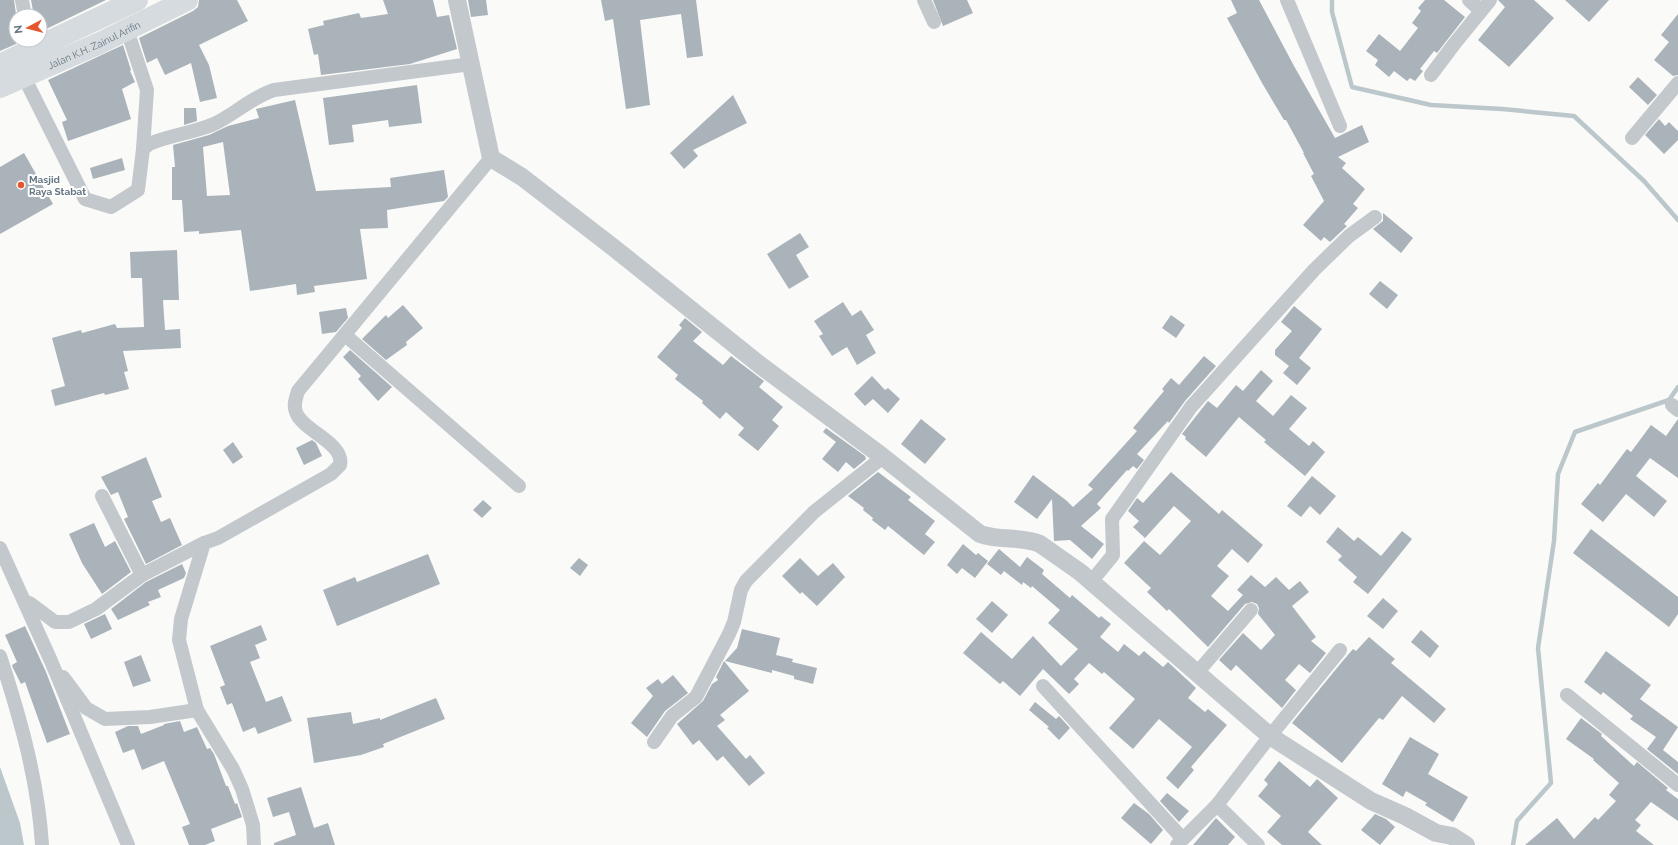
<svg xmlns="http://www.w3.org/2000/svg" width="1678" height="845" font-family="Raleway,sans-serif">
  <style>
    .water { fill: #bbc7cb }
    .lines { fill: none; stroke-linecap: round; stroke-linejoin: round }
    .stream { stroke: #bbc7cb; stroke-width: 4.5 }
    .building { fill: #aab3b9; fill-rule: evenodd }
    .minor { stroke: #c3c8cc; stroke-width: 14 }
    .tertiary { stroke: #c3c8cc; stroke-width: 18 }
    .trunk { stroke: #d6dbdf; stroke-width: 22 }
    .poi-dot { fill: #e4572e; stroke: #fff; stroke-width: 1.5 }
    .labels { text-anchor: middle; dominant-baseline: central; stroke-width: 4; stroke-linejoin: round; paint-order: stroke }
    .street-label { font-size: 10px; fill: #657683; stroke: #fff }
    .poi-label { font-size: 10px; font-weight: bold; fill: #657683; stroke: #fff; text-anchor: start }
  </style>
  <rect width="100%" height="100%" fill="#fafaf8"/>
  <!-- water -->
  <polygon class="water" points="0,767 20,823 24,845 0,845"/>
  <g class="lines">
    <!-- stream -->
    <g class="stream">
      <polyline points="1332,0 1332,12 1352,87 1431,105 1502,109 1574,116 1644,181 1678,220"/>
      <polyline points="1513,845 1517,821 1551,783 1538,648 1554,541 1558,474 1575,432 1669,400 1678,387"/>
    </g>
  </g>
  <!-- building -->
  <g class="building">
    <polygon points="0,0 14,0 16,14 16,44 0,51"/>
    <polygon points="31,0 106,0 40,32 40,16 34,16"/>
    <polygon points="199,0 237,0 248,21 199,45 209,65 217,98 200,102 191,63 165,75 157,58 147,63 139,38 193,11 198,7"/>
    <polygon points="383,0 433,0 437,17 449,15 457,49 410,64 321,75 318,54 314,55 308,29 324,25 323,21 359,13 361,18 388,14"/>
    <polygon points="468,0 486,0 488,15 471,17"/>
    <polygon points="601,0 696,0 703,56 687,58 681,14 640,20 650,105 626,109 613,19 605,21"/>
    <polygon points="933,0 967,0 973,13 943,26"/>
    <polygon points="1231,0 1259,0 1294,66 1335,138 1362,125 1369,142 1338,157 1346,163 1342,168 1365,189 1353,204 1358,208 1344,224 1347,226 1330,242 1324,237 1321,241 1303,225 1324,201 1311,176 1314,174 1303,153 1304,153 1286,120 1284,120 1262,83 1227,18 1237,13"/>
    <polygon points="1425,0 1444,0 1465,17 1437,53 1434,51 1420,69 1423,71 1415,81 1410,78 1407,81 1394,71 1389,77 1375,65 1378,60 1366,51 1379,34 1400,51 1418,28 1412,23 1421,11 1418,8"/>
    <polygon points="1498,0 1534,0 1554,18 1509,67 1478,40 1505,7"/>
    <polygon points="1565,0 1609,0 1589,22"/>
    <polygon points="1678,14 1678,75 1673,76 1654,60 1669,42 1661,35"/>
    <polygon points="123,45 131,70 130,71 135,82 122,89 131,119 68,141 62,122 67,120 48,80"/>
    <polygon points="1638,77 1657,95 1648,105 1629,87"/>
    <polygon points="417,85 422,123 389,127 388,120 352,125 354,142 329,145 323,98"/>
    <polygon points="733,95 747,123 693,150 698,156 684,169 670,153"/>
    <path d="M295,100L316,191L391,187L390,178L444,170L448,197L444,201L387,210L388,228L360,229L367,279L314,286L315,292L297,295L296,284L250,291L241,230L199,234V231L184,232L182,200H172V167H175L173,145L209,135L228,126L259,118L256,109ZM223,142L230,195L207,196L203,147Z"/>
    <polygon points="184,108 196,108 197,121 184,125"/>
    <polygon points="1659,119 1665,126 1669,122 1678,131 1678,140 1664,154 1645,135"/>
    <polygon points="24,153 53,204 0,234 0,167"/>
    <polygon points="122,158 125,170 93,179 90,168"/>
    <polygon points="1383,213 1413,238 1401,253 1373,229 1383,221"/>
    <polygon points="800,233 809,247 796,255 809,277 789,289 767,254"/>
    <polygon points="177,250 179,300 163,300 165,330 180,329 181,348 123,351 128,371 124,372 129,389 105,395 104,393 55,406 51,390 65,386 52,338 81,330 82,333 115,324 117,328 144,327 142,278 131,278 130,252"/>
    <polygon points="1380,281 1398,295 1387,309 1369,294"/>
    <polygon points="843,302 852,316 861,310 874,330 866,335 876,353 857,365 847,347 832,356 819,336 823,334 814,321"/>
    <polygon points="403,305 423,328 406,342 407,345 386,360 362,339 386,315 388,318"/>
    <polygon points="1294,306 1322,329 1299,358 1311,368 1297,385 1283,373 1289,366 1275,355 1275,350 1292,331 1281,322"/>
    <polygon points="346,308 348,318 336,332 322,334 319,312"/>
    <polygon points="1171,315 1185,325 1176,338 1162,328"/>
    <polygon points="685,318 702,332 693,341 723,365 731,356 764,381 759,387 783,407 772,420 779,426 758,451 738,435 744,428 726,412 720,419 702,403 703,401 675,379 678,375 657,357 682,328 679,325"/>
    <polygon points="350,350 392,387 378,401 358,379 361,376 343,357"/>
    <polygon points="1204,356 1216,366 1185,401 1169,423 1168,421 1137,454 1144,460 1137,469 1133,466 1128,471 1127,470 1097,504 1101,508 1081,526 1104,544 1092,559 1070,540 1054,541 1052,499 1037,519 1014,502 1033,475 1067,501 1073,507 1093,489 1088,485 1137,431 1133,428 1164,391 1162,389 1171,378 1179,385"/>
    <polygon points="1261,370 1273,381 1256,401 1273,416 1291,395 1307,408 1289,429 1309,446 1313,441 1325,452 1305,476 1264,442 1266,440 1239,417 1206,457 1185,439 1186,437 1182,434 1208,401 1217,408 1236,385 1243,391"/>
    <polygon points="872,376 885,390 888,388 900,399 888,413 873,399 865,406 854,394"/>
    <polygon points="921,419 946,439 925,464 901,444"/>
    <polygon points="1678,419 1678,478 1650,458 1636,476 1667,501 1654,517 1626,494 1603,522 1581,504 1598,483 1600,485 1627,449 1631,452 1651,425 1666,436"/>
    <polygon points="826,428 865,456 866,459 854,469 846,462 838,472 822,459 836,442 823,432"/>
    <polygon points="312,440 316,443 322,456 304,465 296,448"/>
    <polygon points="233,442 243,457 233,464 223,450"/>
    <polygon points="146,457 162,497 152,501 161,522 170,518 182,545 146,564 124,519 128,517 118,492 111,495 101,477"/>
    <polygon points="878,472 911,497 908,500 935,521 925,534 935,542 924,555 888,526 885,530 872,520 873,518 863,510 864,508 848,496"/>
    <polygon points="1171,472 1219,514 1222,510 1263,545 1248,563 1232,549 1217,566 1229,576 1211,596 1228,611 1243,595 1237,590 1251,575 1265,587 1276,577 1289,590 1300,581 1309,592 1292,606 1316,637 1311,641 1326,653 1310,673 1299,664 1285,680 1296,690 1282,708 1236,665 1231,671 1219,660 1243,633 1261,650 1275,635 1258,614 1259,608 1257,604 1252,602 1245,604 1208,647 1169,609 1167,611 1147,592 1151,588 1124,563 1144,541 1160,555 1191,521 1174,506 1145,538 1133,527 1139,521 1128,511 1137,498 1143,503"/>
    <polygon points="1312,476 1336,496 1320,515 1310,506 1301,517 1287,506"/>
    <polygon points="483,500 492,508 482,518 473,510"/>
    <polygon points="94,523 105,547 115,541 131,572 102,594 82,563 69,534"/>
    <polygon points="1338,527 1354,541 1358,537 1381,556 1402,531 1412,539 1368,594 1353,582 1357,577 1338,560 1342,556 1326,542"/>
    <polygon points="1591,529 1678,597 1678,614 1669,627 1573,553"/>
    <polygon points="963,544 976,555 978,553 988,561 975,578 962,568 957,574 947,565"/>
    <polygon points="999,549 1020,567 1027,557 1044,570 1042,574 1070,598 1072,595 1099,618 1101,616 1111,624 1100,637 1118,652 1124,644 1139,656 1144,651 1163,667 1168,662 1196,688 1188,698 1205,712 1208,709 1227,725 1191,767 1194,770 1178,789 1166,778 1192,747 1159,719 1133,749 1109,728 1135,699 1104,672 1102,674 1089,663 1074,679 1079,684 1069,694 1043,669 1020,696 1003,681 1000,684 963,653 981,632 1012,659 1033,636 1061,666 1078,649 1048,623 1060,610 1032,586 1031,588 1023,582 1022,585 1004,571 1001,575 987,564"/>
    <polygon points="428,554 440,584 337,626 323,590 355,577 357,582"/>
    <polygon points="579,558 588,565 580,576 570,568"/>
    <polygon points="800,558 818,576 833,563 845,577 817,606 802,592 800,594 782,576"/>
    <polygon points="182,564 186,573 184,578 158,590 161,597 148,602 150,605 118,620 111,609 146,582"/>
    <polygon points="1383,598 1398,611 1383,629 1367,616"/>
    <polygon points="992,601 1008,615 992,633 976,619"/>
    <polygon points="105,614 112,629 91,639 84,624"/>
    <polygon points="261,625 267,640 255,645 260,658 250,662 266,702 282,696 292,721 258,734 255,727 243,732 232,703 227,705 220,687 225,685 210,646"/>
    <polygon points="25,626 46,672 70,734 47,743 25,682 21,684 13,668 12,665 17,662 5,635"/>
    <polygon points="742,629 780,638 776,655 793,659 792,662 817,668 813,684 794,679 794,676 772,670 772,673 725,661 737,648"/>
    <polygon points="1421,630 1439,646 1430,658 1411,642"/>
    <polygon points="1369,637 1395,659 1391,663 1446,709 1434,723 1402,696 1383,720 1379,718 1342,763 1292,723 1341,663 1353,649 1356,651"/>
    <polygon points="1606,651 1651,685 1640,699 1678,727 1663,750 1678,762 1678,774 1647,749 1656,737 1630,719 1633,716 1603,692 1601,695 1584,682"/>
    <polygon points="141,655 151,681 133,687 124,662"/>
    <polygon points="724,661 749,691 720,715 725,720 717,726 746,759 750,755 765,773 749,786 723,756 717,761 699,740 693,745 677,724 703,701 712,684 718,680 716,677"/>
    <polygon points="673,675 688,693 665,711 647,737 631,723 653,696 646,688 658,679 662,684"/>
    <polygon points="436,698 445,719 383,744 384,747 361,755 314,763 307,718 351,712 353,724 380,718 380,720"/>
    <polygon points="1035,702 1056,719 1059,716 1070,728 1059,740 1047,728 1049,727 1029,710"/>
    <polygon points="1581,718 1602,734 1601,736 1634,766 1637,762 1668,788 1666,790 1678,799 1678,821 1651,802 1635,820 1641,825 1636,831 1654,845 1525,845 1557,818 1574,839 1595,817 1598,820 1616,801 1609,795 1619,783 1593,760 1594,759 1566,739"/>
    <polygon points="180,721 184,732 197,727 207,749 210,748 214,754 226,786 228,786 235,804 237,803 242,817 211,829 215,841 205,845 189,845 182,827 190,824 164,761 142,770 134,749 123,753 115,732 128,726 138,726 141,734 164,725 164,724"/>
    <polygon points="1410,737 1439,754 1428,774 1468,797 1453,822 1425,805 1427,803 1406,791 1403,797 1382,784"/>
    <polygon points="1279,761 1310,787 1317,779 1338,798 1308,832 1322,845 1282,845 1267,832 1281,816 1258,796 1268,784 1264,780"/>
    <polygon points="301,787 314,828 328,823 335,845 274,845 274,843 296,835 289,812 273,817 267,798"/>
    <polygon points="1167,793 1189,811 1179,822 1160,801"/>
    <polygon points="1134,803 1149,814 1163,830 1151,844 1121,818"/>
    <polygon points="1375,814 1386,819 1395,827 1380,845 1361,830"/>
    <polygon points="1216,818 1235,837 1228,845 1193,845"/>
  </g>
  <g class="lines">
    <!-- minor -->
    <g class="minor">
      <polyline points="22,0 25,16"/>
      <polyline points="924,0 934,22"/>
      <polyline points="1287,0 1340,126"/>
      <polyline points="1469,0 1481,11"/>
      <polyline points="127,30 147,90 143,149"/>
      <polyline points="1431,75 1455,43 1490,0"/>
      <path d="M24,77L85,199L111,207L138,190L143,149L149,144C170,135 193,133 214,124C235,114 252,97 274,90L471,64"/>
      <polyline points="1632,138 1678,83"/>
      <polyline points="345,335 519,486"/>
      <polyline points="1672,405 1678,410"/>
      <polyline points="102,496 142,575"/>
      <polyline points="0,548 51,661 128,845"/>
      <polyline points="1091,582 1113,555 1112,519 1191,407 1314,270 1349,236 1375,217"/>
      <polyline points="24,601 31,604 55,622 69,622 96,609 142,575 204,543"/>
      <path d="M0,656C20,717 38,780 42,845"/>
      <polyline points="1197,673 1251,610"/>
      <polyline points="63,677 86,708 105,719 150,717 197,710"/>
      <polyline points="1043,686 1182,838"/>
      <polyline points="1567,695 1678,785"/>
      <polyline points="654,742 672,716 696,697 729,634 734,622 741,590 746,581 814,512 883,457"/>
      <polyline points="1217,805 1258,845"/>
      <path d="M254,845L253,825L242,789L233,769L197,710L179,640L181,619L204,543L218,538L331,474L340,465C345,443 301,430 296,412C293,405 296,398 298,391L491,158"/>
      <polyline points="1177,845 1217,805 1270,736 1340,650"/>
    </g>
    <!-- tertiary -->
    <path class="tertiary" d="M457,0L491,158L522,177L614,248L760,365L883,457L980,534C1000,541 1022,536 1040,544L1080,572L1270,736L1371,801L1405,816L1436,833L1452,836L1466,845"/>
    <!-- trunk -->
    <g class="trunk">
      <polyline points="0,65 137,0"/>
      <path id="s1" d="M0,87L100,43L187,0"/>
    </g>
  </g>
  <!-- markers -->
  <circle class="poi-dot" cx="21" cy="185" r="4"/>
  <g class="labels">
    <!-- street labels -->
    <g class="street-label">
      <text stroke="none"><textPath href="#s1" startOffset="103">Jalan K.H. Zainul Arifin</textPath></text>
    </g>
    <!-- poi labels -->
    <g class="poi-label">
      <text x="29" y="179">Masjid<tspan x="29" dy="12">Raya Stabat</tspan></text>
    </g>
  </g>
  <!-- north arrow -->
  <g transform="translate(28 28) rotate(263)"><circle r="19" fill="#ffffff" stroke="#c1c8cd"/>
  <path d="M0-3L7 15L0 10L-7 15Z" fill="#e4572e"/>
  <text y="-6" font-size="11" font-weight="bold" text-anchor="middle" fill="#657683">N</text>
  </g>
</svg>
